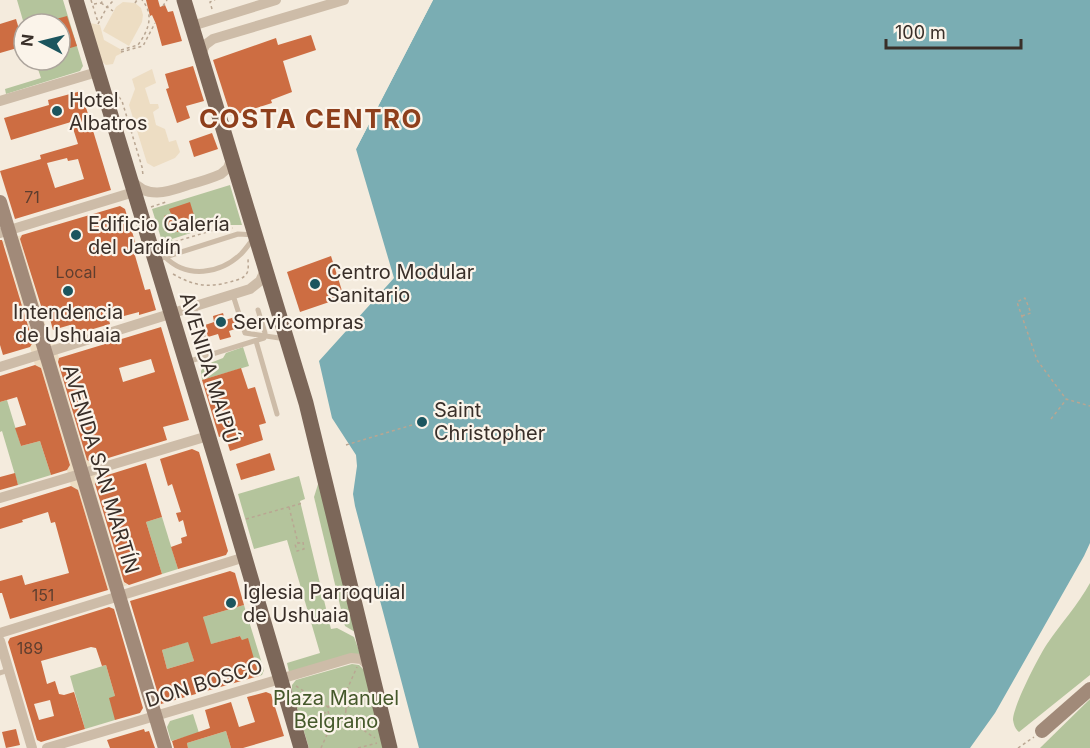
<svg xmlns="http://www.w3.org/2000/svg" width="1090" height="748" font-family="Inter,sans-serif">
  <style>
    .green { fill: #b4c49c }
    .plaza { fill: #edddc3 }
    .water { fill: #7aadb3 }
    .pier { fill: #f4ebdd }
    .building { fill: #cd6d42; fill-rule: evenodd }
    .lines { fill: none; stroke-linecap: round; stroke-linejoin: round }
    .path { stroke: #b9a692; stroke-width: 1.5; stroke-dasharray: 3 3; stroke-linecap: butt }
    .lane { stroke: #cdbca8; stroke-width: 5 }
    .street { stroke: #cdbca8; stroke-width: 10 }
    .secondary { stroke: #a18a79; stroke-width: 14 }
    .primary { stroke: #7c6759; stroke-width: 15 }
    .poi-dot { fill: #1b555e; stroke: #fbf4ea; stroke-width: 2 }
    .labels { text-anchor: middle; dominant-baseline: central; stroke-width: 4.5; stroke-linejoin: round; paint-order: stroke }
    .number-label { font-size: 16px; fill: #5e3e2f }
    .poi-label { font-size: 20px; fill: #392f29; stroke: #fbf4ea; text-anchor: start }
    .street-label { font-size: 20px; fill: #392f29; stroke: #fbf4ea }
    .park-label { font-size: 20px; fill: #45592b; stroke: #fbf4ea }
    .district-label { font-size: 26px; font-weight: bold; letter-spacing: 1.5px; fill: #8e3f1c; stroke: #fbf4ea }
  </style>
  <rect width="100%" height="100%" fill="#f4ebdd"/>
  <!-- green -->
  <g class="green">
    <polygon points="17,0 63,0 83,66 80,71 6,94 5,89 41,78 35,60 60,60 60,24 24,24"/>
    <polygon points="230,185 242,225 226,225 215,227 213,221 196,226 197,231 172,239 174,248 165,251 152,209"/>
    <polygon points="243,347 249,366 202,380 201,371 205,365 223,358 226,353"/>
    <polygon points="7,400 21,446 40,441 51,475 18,485 2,431 0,432 0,402"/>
    <polygon points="299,476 305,499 300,501 331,629 337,628 354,637 361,656 289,672 287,663 320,653 287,540 254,549 238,494"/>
    <polygon points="319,481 355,632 345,626 314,497"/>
    <polygon points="162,517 178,569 162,574 146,522"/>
    <path d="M1090,583V675L1019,732C1015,729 1014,725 1013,720C1013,706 1039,656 1047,644C1061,623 1078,605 1090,583Z"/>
    <polygon points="244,605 264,670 262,675 259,676 240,636 208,645 203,617"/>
    <polygon points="196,639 199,648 191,650 194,661 167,669 162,650"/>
    <polygon points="352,664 359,665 364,670 385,748 309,748 292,691 292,685 296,680"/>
    <polygon points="106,665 115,696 115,720 85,729 70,676"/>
    <polygon points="1090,699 1090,748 1040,748"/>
    <polygon points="193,714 199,733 171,741 167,727 170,721"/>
    <polygon points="226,731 231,748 188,748 187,743"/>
  </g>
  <!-- plaza -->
  <g class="plaza">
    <polygon points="123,2 135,3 141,8 143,15 142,22 129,46 103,31 116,7"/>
    <polygon points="90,23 100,25 104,40 120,49 122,53 116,56 113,64 106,65 102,62"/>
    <polygon points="152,69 156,83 145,88 150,104 158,104 159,108 153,112 156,125 165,129 169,142 176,140 180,152 175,158 154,167 147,163 129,105 135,89 132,79"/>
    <polygon points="22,235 20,240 49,337 54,340 59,358 57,363 86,459 92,463 98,478 94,486 123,582 128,585 108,590 78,490 71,486 67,470 70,464 41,368 35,365 30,347 33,341 5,246 0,244 0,242"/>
  </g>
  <!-- water -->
  <polygon class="water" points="433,0 1090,0 1090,543 1084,556 995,713 970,748 419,748 355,506 353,494 357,466 356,455 332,418 319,361 394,278 356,149"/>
  <!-- pier -->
  <polygon class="pier" points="430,0 433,0 356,149 354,144"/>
  <!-- building -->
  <g class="building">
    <polygon points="146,0 158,0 160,7 165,5 168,12 173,11 182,41 162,46 156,24 152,15 150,16"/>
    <polygon points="67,16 77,46 60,51 60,24 46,24 45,22"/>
    <polygon points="16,19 24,46 0,53 0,24"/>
    <polygon points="311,35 316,50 283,61 292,92 271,100 272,103 231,116 213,60 276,38 278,45"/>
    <polygon points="193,66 204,101 186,106 190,118 177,123 166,89 169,88 165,74"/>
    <path d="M81,91L111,190L15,219L0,171L41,159L40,155L78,144L71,122L11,140L4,118L49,105L48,100ZM67,158L68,161L78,159L84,179L55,188L47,163Z"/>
    <polygon points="212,133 218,149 194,157 189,141"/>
    <polygon points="190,202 197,225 177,232 175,227 168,229 164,216 171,214 169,209"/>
    <polygon points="120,206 125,209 138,251 134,252 145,290 150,289 156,310 139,315 139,312 109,320 110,324 73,335 70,325 53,330 47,308 42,309 20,239 22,235"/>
    <polygon points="0,240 2,240 33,342 30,347 3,355 0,345"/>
    <polygon points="331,256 344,297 300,312 287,272"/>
    <polygon points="223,313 225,320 235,317 238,328 229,331 231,337 220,340 218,334 208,337 205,325 214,322 213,316"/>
    <path d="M161,327L189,420L163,427L167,440L92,463L87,460L58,362L59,358ZM151,359L155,372L123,382L119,368Z"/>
    <polygon points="35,365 41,368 70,465 67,470 51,475 40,441 21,446 15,428 26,425 17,397 0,402 0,376"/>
    <polygon points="241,368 248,389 255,387 266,423 259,425 263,440 230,451 225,435 219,437 202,380"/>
    <polygon points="192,449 199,452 228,551 226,555 178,569 171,547 182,543 181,538 187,536 183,520 179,522 176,513 181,512 172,484 168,486 160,459"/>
    <polygon points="270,453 275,470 241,480 236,464"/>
    <polygon points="146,463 162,517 146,522 162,574 129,585 124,582 95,484 98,478"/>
    <polygon points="15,473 18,485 0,490 0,477"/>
    <polygon points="71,486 78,490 108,590 10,619 2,593 0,593 0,581 22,575 25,585 69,573 55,522 51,523 48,512 22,520 23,522 0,529 0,508"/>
    <path d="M230,571L235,573L244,605L203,617L211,644L240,636L242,640L248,638L259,676L161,704L130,601ZM188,642L194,661L167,669L162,650Z"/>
    <path d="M109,607L114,609L143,708L140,713L115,720L109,698L115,696L106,665L102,666L96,648L91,647L41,661L47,684L55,681L59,694L64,695L74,692L85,729L41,742L37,740L8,642L10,638ZM50,700L54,716L39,720L34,704Z"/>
    <polygon points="266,692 271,694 284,736 243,748 231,748 226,731 187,743 188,748 174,748 172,741 210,728 205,710 231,702 239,727 255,722 247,697"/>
    <polygon points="16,729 20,745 6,748 2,732"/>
    <polygon points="144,729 145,732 149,731 155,748 110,748 107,740"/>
  </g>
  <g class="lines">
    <!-- path -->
    <g class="path">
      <polyline points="91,0 98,22"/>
      <polyline points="101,3 113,11"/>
      <polyline points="135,3 137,0"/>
      <polyline points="94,4 101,3 104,0"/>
      <polyline points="163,6 167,0"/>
      <polyline points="212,9 210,2 215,0"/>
      <polyline points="98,24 107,7 114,0"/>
      <path d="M121,50L138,45C148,31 155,15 142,0"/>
      <polyline points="121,52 143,46 155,23"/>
      <polyline points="119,97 122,101 142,167 143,175"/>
      <polyline points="151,207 166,202"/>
      <polyline points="175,247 174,242 224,227 233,228"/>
      <path d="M173,274C194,286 207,288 230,282C236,280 244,279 247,273C249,269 248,263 248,258"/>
      <polyline points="1022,316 1031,313 1025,298 1017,302 1037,360 1066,399 1090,406"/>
      <polyline points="1051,419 1066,400"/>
      <polyline points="346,445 412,425"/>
      <polyline points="289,507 298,543"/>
      <polyline points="246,519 303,503"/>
      <polygon points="303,542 304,549 297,551 295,544"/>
      <polyline points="296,686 328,707"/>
      <circle cx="337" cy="710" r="9"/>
      <polyline points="342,701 357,667"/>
      <polyline points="346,707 365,701"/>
      <polyline points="344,717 375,738"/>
      <polyline points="306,719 328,712"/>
      <polyline points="321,748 334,719"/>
      <polyline points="358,748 377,743"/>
      <polyline points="1018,748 1034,737"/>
    </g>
    <!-- lane -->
    <g class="lane">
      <path d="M156,260L238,234L256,235C251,241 247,248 241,254C220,274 187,279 165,257"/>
      <polyline points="233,295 245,333 286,339"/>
      <polyline points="194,307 209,355"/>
      <polyline points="256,341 277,414"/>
      <polyline points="187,362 264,338 265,333 258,310"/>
      <polyline points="0,673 9,670"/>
    </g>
    <!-- street -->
    <g class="street">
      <polyline points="192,26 276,0"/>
      <polyline points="201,55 205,45 213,39 344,0"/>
      <polyline points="0,101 97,72"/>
      <path d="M131,179C146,200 168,192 188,185C199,182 210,179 221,174L228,168L232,157"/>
      <polyline points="0,233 134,192"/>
      <polyline points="0,367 250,289 260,281 266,268"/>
      <polyline points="0,498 208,436"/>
      <polyline points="0,633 245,557"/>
      <polyline points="0,641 32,748"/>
      <polyline points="47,748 351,658 361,659 369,666"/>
    </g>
    <!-- secondary -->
    <g class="secondary">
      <polyline points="0,202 165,748"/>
      <polyline points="1042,731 1090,689"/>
    </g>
    <!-- primary -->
    <g class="primary">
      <polyline points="76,0 230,507 301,748"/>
      <polyline points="184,0 306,403 390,748"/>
    </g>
  </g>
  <!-- markers -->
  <g class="poi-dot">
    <circle cx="57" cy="111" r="6"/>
    <circle cx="76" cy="235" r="6"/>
    <circle cx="315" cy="284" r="6"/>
    <circle cx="68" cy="291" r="6"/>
    <circle cx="221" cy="322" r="6"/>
    <circle cx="422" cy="422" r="6"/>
    <circle cx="231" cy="603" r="6"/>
  </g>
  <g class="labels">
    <!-- number labels -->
    <g class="number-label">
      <text x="32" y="197">71</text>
      <text x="76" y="272">Local</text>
      <text x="43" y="595">151</text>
      <text x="30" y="648">189</text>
    </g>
    <!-- poi labels -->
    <g class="poi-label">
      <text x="69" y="100">Hotel<tspan x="69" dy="23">Albatros</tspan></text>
      <text x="88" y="224">Edificio Galería<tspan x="88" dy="23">del Jardín</tspan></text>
      <text x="327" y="272">Centro Modular<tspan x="327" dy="23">Sanitario</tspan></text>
      <text x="68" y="312" text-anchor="middle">Intendencia<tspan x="68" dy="23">de Ushuaia</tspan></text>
      <text x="233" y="322">Servicompras</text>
      <text x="434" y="410">Saint<tspan x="434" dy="23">Christopher</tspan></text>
      <text x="243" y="592">Iglesia Parroquial<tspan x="243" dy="23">de Ushuaia</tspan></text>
    </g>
    <!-- street labels -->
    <g class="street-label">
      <text transform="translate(209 368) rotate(73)">AVENIDA MAIPÚ</text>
      <text transform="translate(101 469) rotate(73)">AVENIDA SAN MARTÍN</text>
      <text transform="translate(204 683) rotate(-17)">DON BOSCO</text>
    </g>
    <!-- park labels -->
    <g class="park-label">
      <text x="336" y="698">Plaza Manuel<tspan x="336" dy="23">Belgrano</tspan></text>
    </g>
    <!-- district labels -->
    <g class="district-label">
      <text x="311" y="118">COSTA CENTRO</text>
    </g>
  </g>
  <!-- north arrow -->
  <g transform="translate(42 42) rotate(277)"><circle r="28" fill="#fbf4ea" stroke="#ada59d" stroke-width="1.5"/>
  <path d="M0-4.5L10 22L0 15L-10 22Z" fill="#1b555e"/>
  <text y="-9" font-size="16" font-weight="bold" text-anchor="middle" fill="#392f29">N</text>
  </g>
  <!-- scale -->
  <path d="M886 39v9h135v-9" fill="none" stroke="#392f29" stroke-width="3"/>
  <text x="895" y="39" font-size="18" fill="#392f29" stroke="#fbf4ea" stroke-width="4.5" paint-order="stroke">100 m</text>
</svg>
